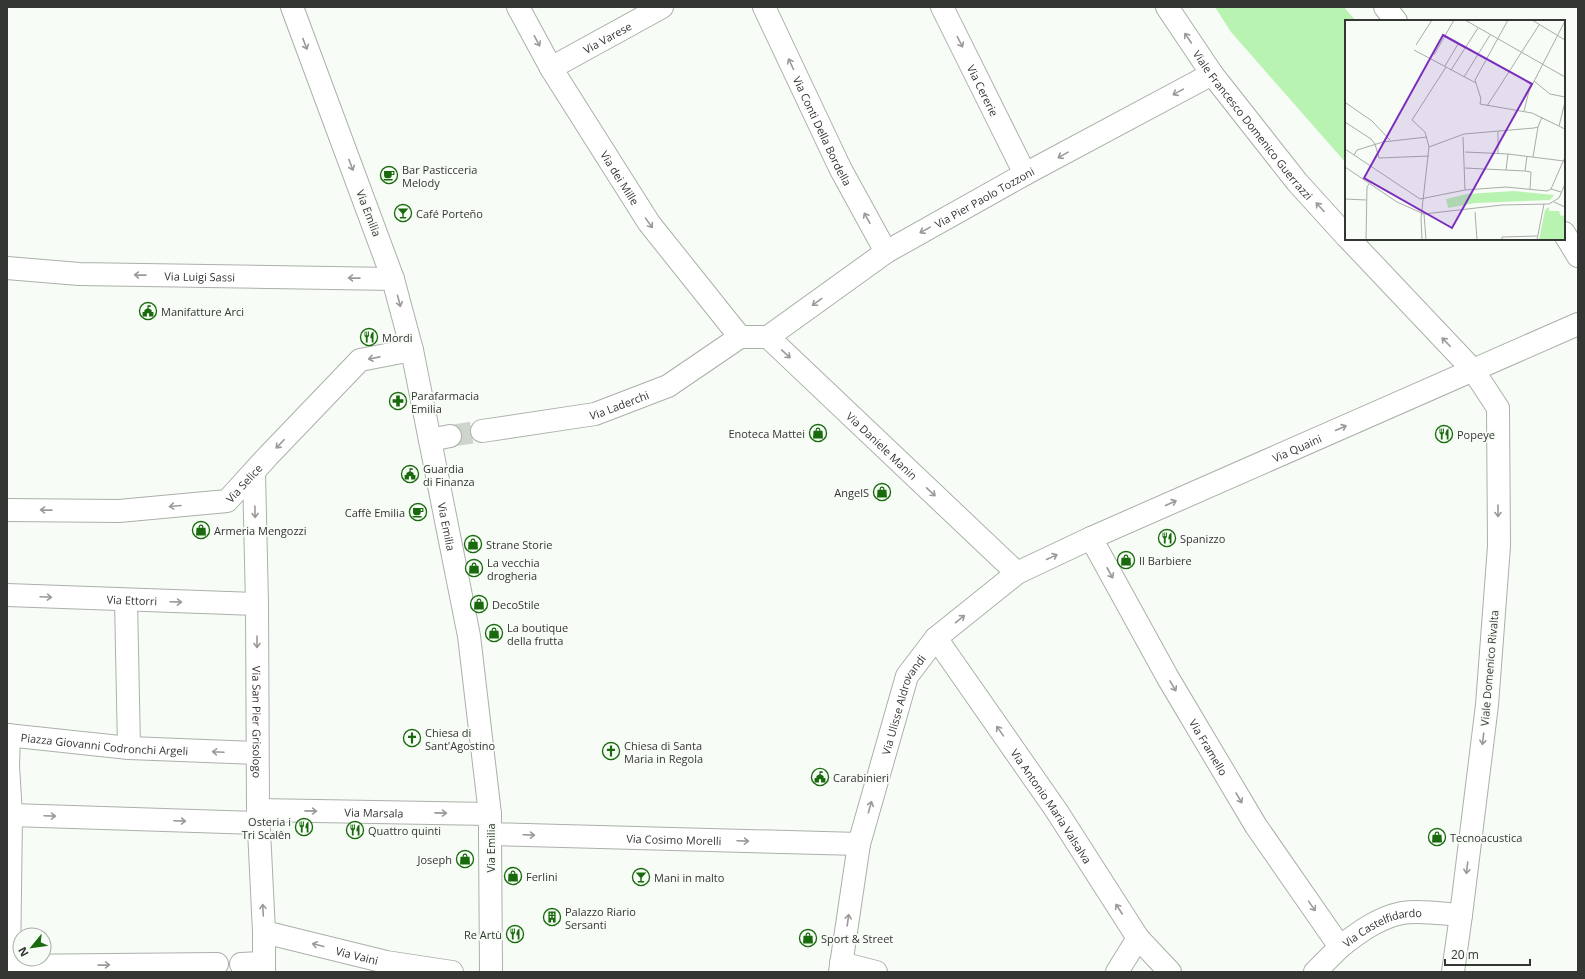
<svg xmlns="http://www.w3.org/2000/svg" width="1585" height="979" font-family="'Open Sans',sans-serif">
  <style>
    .park { fill: #b9f3b1 }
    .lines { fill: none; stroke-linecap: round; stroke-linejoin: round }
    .pedestrian-tunnel { stroke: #d0d4cf; stroke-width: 22; stroke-dasharray: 22 11; stroke-linecap: butt }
    .pedestrian-casing { stroke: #abb0aa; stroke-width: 24 }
    .minor-casing { stroke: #abb0aa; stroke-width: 24 }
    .tertiary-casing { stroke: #abb0aa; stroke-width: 24 }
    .pedestrian { stroke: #fff; stroke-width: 22 }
    .minor { stroke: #fff; stroke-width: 22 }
    .tertiary { stroke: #fff; stroke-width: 22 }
    .oneway { stroke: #9a9a99 }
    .labels { text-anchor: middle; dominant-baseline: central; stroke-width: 3.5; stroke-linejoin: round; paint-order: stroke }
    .street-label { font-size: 11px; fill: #343633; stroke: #f7fcf6 }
    .poi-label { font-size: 11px; fill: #343633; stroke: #f7fcf6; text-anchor: start }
    .inset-road { fill: none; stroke: #a9ada8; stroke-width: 1 }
    .view { fill: #7b2cbf; fill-opacity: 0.15; stroke: #7b2cbf; stroke-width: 2 }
    .inset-edge { fill: none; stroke: #343633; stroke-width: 2 }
  </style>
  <rect width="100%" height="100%" fill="#f7fcf6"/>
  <!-- park -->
  <polygon class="park" points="1215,7 1344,7 1356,21 1346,21 1346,163 1231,32"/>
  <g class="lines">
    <!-- pedestrian-tunnel -->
    <polyline class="pedestrian-tunnel" points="450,436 482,431"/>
    <!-- pedestrian casing -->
    <g class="pedestrian-casing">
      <g id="pedestrian">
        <path id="s1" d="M412,350L469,636L490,814"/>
        <path id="s2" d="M482,431L595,414L668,386L740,337"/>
        <polyline points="430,440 450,436"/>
        <polyline points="126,600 129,748"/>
        <polyline points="490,834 491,972"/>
        <path id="s3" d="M264,932L386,962L452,972"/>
        <path id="s4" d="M1340,947C1359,932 1378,918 1402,913C1421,910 1443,914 1461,915"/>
        <polyline points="841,963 876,972"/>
        <polyline points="840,972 859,844"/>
      </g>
    </g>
    <!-- minor casing -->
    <g class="minor-casing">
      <g id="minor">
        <path id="s5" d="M518,7L551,68L649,223L740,337H768L1017,573"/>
        <path id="s6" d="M764,7L840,168L886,252"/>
        <path id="s7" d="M942,7L1025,174"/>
        <path id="s8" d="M1167,7L1212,74L1297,182L1346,236"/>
        <path id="s9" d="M551,68L662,7"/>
        <polyline points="1349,239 1473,370 1498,408 1499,546 1487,705 1461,915 1453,972"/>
        <path id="s10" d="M7,268L79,274L393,279"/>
        <path id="s11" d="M768,337L886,252L1025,174L1212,74"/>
        <path id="s12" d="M254,473L257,604L258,810L264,932V972"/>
        <path id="s13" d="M7,510L119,511L227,501L268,456L360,360L412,350L393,279L292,7"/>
        <path id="s14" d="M1091,538L1168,678L1256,826L1340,947L1315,972"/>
        <path id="s15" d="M7,595L257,604"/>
        <path id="s16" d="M936,638L1056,810L1138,938L1170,972"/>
        <path id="s17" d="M7,735L129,748L257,753"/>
        <path id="s18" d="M258,810L490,814V834L859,844L907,676L936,638L1017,573L1091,538L1578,324"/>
        <polyline points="11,815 258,823"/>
        <polyline points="241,964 263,963"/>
        <polyline points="7,966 217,964"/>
        <polyline points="9,966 11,815 8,766 9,735"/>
        <polyline points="1117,972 1138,938"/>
      </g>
    </g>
    <!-- tertiary casing -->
    <g class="tertiary-casing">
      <g id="tertiary">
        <polyline points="1385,7 1396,21"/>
        <polyline points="1564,233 1578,256"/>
      </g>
    </g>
    <!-- pedestrian -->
    <use href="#pedestrian" class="pedestrian"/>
    <!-- minor -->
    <use href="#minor" class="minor"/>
    <!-- tertiary -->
    <use href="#tertiary" class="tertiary"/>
  </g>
  <!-- one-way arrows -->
  <defs><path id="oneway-shaft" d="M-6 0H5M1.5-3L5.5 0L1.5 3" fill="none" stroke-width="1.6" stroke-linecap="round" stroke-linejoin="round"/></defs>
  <g class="oneway">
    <use href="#oneway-shaft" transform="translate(1188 38) rotate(-124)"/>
    <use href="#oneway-shaft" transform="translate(537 41) rotate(62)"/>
    <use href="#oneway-shaft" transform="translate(960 42) rotate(63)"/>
    <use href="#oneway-shaft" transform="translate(305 44) rotate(69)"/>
    <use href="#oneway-shaft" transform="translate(791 64) rotate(-115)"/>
    <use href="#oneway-shaft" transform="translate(1178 92) rotate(151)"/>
    <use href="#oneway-shaft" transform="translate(1063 155) rotate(151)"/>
    <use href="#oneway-shaft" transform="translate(351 165) rotate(69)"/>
    <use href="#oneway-shaft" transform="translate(1320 207) rotate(-132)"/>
    <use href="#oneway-shaft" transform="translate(867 218) rotate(-119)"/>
    <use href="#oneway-shaft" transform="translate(649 223) rotate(54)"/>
    <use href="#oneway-shaft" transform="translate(925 230) rotate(151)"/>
    <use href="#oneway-shaft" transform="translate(140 275) rotate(-179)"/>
    <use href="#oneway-shaft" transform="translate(354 278) rotate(-179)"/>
    <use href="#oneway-shaft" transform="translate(399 301) rotate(75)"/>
    <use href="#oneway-shaft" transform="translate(817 302) rotate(144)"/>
    <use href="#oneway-shaft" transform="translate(1446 342) rotate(-134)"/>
    <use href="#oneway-shaft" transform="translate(786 354) rotate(43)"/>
    <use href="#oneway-shaft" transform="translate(374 358) rotate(169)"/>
    <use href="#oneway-shaft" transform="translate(1341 428) rotate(-24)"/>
    <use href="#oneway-shaft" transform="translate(280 444) rotate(134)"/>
    <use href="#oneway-shaft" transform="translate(931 492) rotate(43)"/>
    <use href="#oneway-shaft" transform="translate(1171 503) rotate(-24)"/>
    <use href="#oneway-shaft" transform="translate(175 506) rotate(175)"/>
    <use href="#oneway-shaft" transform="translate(46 510) rotate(-179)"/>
    <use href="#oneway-shaft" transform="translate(1498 511) rotate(90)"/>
    <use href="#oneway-shaft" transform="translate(255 512) rotate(89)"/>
    <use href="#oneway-shaft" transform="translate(1052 557) rotate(-25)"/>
    <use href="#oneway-shaft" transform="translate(1110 573) rotate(61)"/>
    <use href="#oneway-shaft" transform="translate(46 597) rotate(3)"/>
    <use href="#oneway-shaft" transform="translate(176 602) rotate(2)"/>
    <use href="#oneway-shaft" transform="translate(960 619) rotate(-39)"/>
    <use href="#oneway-shaft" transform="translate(257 642) rotate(90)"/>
    <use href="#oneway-shaft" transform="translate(1173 686) rotate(59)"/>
    <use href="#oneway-shaft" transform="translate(1000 731) rotate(-125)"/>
    <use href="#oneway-shaft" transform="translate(1483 739) rotate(97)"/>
    <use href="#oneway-shaft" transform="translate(218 752) rotate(-177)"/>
    <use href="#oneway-shaft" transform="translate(1239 798) rotate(59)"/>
    <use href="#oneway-shaft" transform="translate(870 807) rotate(-74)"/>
    <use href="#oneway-shaft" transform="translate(311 811) rotate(1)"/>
    <use href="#oneway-shaft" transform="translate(441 813) rotate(1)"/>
    <use href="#oneway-shaft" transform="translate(50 816) rotate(2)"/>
    <use href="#oneway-shaft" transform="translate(180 821) rotate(2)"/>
    <use href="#oneway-shaft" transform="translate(529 835) rotate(2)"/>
    <use href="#oneway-shaft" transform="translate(743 841) rotate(2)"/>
    <use href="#oneway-shaft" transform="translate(1467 868) rotate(97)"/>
    <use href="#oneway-shaft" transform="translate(1312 906) rotate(55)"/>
    <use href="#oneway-shaft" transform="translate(1119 909) rotate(-123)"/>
    <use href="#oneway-shaft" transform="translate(263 910) rotate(-93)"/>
    <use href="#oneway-shaft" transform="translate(848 920) rotate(-82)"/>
    <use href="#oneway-shaft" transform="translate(318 945) rotate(-166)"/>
    <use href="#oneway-shaft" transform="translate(104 965) rotate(-1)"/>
  </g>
  <!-- icons -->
  <defs>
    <g id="cafe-ring" transform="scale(0.9)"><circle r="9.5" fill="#f7fcf6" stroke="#186a0d" stroke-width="1.5"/><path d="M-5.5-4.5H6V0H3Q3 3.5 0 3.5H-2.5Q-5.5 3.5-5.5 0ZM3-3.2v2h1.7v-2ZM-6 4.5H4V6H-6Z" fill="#186a0d"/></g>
    <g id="bar-ring" transform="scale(0.9)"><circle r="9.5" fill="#f7fcf6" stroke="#186a0d" stroke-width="1.5"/><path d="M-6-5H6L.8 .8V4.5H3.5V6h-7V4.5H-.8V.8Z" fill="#186a0d"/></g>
    <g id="civic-ring" transform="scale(0.9)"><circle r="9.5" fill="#f7fcf6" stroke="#186a0d" stroke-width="1.5"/><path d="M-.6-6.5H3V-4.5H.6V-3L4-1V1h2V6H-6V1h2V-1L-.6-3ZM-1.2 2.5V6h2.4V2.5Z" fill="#186a0d"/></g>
    <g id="restaurant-ring" transform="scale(0.9)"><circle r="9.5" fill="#f7fcf6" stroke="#186a0d" stroke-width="1.5"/><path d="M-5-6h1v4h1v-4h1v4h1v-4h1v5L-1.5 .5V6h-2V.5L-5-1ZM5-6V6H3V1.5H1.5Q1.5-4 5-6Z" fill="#186a0d"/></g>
    <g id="pharmacy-ring" transform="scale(0.9)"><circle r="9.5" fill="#f7fcf6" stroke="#186a0d" stroke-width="1.5"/><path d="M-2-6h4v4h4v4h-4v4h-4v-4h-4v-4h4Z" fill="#186a0d"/></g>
    <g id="shop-ring" transform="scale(0.9)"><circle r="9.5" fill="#f7fcf6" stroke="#186a0d" stroke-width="1.5"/><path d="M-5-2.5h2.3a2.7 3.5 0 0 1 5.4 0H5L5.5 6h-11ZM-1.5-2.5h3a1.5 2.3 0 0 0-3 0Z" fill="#186a0d"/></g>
    <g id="church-ring" transform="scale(0.9)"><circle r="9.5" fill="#f7fcf6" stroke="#186a0d" stroke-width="1.5"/><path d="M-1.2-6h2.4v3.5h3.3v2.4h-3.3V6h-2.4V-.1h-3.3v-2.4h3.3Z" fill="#186a0d"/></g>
    <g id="building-ring" transform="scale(0.9)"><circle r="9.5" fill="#f7fcf6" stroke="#186a0d" stroke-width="1.5"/><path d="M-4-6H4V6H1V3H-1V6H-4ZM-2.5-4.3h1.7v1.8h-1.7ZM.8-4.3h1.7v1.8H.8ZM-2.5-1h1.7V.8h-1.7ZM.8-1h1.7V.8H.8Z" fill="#186a0d"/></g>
  </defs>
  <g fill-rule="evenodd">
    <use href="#cafe-ring" x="389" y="175"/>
    <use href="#bar-ring" x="403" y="213"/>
    <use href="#civic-ring" x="148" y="311"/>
    <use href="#restaurant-ring" x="369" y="337"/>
    <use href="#pharmacy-ring" x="398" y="401"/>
    <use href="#shop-ring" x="818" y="433"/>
    <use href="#restaurant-ring" x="1444" y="434"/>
    <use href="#civic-ring" x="410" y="474"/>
    <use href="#shop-ring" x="882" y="492"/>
    <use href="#cafe-ring" x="418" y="512"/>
    <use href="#shop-ring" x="201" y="530"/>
    <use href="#restaurant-ring" x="1167" y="538"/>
    <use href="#shop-ring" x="473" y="544"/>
    <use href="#shop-ring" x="1126" y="560"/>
    <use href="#shop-ring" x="474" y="568"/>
    <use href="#shop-ring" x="479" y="604"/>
    <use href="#shop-ring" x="494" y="633"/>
    <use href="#church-ring" x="412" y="738"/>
    <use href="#church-ring" x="611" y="751"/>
    <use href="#civic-ring" x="820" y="777"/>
    <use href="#restaurant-ring" x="304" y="827"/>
    <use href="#restaurant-ring" x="355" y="830"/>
    <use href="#shop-ring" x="1437" y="837"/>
    <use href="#shop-ring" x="465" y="859"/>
    <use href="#shop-ring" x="513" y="876"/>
    <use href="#bar-ring" x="641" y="877"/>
    <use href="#building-ring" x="552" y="917"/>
    <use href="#restaurant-ring" x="515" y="934"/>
    <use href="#shop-ring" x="808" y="938"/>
  </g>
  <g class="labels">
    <!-- street labels -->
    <g class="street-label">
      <text stroke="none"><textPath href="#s9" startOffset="64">Via Varese</textPath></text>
      <text stroke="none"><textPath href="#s7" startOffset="93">Via Cererie</textPath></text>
      <text stroke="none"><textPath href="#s8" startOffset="146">Viale Francesco Domenico Guerrazzi</textPath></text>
      <text stroke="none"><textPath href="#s6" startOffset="137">Via Conti Della Bordella</textPath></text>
      <text stroke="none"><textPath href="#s5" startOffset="199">Via dei Mille</textPath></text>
      <text stroke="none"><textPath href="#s11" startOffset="258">Via Pier Paolo Tozzoni</textPath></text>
      <text transform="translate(369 213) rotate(69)">Via Emilia</text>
      <text stroke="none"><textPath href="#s10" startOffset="193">Via Luigi Sassi</textPath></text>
      <text stroke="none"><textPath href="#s2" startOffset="140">Via Laderchi</textPath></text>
      <text stroke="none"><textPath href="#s5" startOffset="584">Via Daniele Manin</textPath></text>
      <text stroke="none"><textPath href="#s18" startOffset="1254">Via Quaini</textPath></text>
      <text stroke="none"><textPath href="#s13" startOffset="245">Via Selice</textPath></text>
      <text stroke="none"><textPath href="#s1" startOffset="180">Via Emilia</textPath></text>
      <text stroke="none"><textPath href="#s15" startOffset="125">Via Ettorri</textPath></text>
      <text transform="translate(1489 668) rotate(-85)">Viale Domenico Rivalta</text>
      <text stroke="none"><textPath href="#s18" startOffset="768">Via Ulisse Aldrovandi</textPath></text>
      <text stroke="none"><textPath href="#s12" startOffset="249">Via San Pier Grisologo</textPath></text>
      <text stroke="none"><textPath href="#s17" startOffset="98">Piazza Giovanni Codronchi Argeli</textPath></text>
      <text stroke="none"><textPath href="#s14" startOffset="240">Via Framello</textPath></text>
      <text stroke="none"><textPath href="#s16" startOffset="204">Via Antonio Maria Valsalva</textPath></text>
      <text stroke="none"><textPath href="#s18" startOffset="116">Via Marsala</textPath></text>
      <text stroke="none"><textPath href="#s18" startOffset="436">Via Cosimo Morelli</textPath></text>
      <text transform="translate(490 848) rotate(-90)">Via Emilia</text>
      <text stroke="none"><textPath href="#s4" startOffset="48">Via Castelfidardo</textPath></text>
      <text stroke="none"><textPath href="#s3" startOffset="96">Via Vaini</textPath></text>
    </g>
    <!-- poi labels -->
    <g class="poi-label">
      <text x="402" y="169">Bar Pasticceria<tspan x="402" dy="13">Melody</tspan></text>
      <text x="416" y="213">Café Porteño</text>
      <text x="161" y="311">Manifatture Arci</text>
      <text x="382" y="337">Mordi</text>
      <text x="411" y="395">Parafarmacia<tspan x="411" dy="13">Emilia</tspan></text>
      <text x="805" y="433" text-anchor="end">Enoteca Mattei</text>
      <text x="1457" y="434">Popeye</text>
      <text x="423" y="468">Guardia<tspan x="423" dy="13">di Finanza</tspan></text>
      <text x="869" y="492" text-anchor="end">AngelS</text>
      <text x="405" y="512" text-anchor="end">Caffè Emilia</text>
      <text x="214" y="530">Armeria Mengozzi</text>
      <text x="1180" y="538">Spanizzo</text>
      <text x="486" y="544">Strane Storie</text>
      <text x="1139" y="560">Il Barbiere</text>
      <text x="487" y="562">La vecchia<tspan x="487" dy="13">drogheria</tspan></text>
      <text x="492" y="604">DecoStile</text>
      <text x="507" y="627">La boutique<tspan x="507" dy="13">della frutta</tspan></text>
      <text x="425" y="732">Chiesa di<tspan x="425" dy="13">Sant'Agostino</tspan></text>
      <text x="624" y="745">Chiesa di Santa<tspan x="624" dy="13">Maria in Regola</tspan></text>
      <text x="833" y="777">Carabinieri</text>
      <text x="291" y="821" text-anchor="end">Osteria i<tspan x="291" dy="13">Tri Scalên</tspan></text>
      <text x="368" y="830">Quattro quinti</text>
      <text x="1450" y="837">Tecnoacustica</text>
      <text x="452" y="859" text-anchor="end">Joseph</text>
      <text x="526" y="876">Ferlini</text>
      <text x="654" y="877">Mani in malto</text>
      <text x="565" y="911">Palazzo Riario<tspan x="565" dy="13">Sersanti</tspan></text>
      <text x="502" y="934" text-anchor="end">Re Artù</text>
      <text x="821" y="938">Sport &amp; Street</text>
    </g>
  </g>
  <!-- overview -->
  <g transform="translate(1345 20)">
    <rect width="220" height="220" fill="#f7fcf6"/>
    <path d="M169,171L209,175L205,180L130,183L103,188L101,179L122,174ZM204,187V191H214L216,196L220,195V220H194L200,190Z" fill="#b9f3b1"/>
    <path class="inset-road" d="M120,0L220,57M163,0L130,60L136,79L135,84L187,93L220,109M187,0L220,20M99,16L120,28M71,25L87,0M69,30L131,63M89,35L109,0M100,46L113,24M106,50L133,8M119,57L145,15M189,61L205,74L220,77M0,85L1,83L27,101L45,120M142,86L194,5M179,91L184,71L220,1M0,102L26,119L30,124L34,138L84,136M214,106L220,82M118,117L120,170M84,127L119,114L189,108L193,107L197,97M0,129L75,179L120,170L161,167L202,171L206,169L216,172M120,132L163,134L219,141M153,133V111M9,135L12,130L38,122L82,117M188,137L193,107M0,147L52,182L79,194L157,185L204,184L214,178L220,164M120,148L180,151L182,136M161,150L163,134M180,151L186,152L185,169M206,169L220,137M0,179L21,180M209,182L220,187M130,192L132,220M79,194L81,220M21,220L22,167L24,164M77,220L76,198L84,127L80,112L67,100L101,47M157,220V217L192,216M192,220L199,184"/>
    <path class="view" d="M98,15L187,64L107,208L19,158Z"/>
    <rect width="220" height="220" class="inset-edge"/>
  </g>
  <!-- border -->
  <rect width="1585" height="979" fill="none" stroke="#343633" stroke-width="16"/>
  <!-- north arrow -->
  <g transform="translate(32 947) rotate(241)"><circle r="19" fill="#f7fcf6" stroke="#a9ada8"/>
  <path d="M0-3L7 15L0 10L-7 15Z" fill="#186a0d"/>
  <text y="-6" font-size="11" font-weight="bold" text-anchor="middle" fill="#343633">N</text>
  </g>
  <!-- scale -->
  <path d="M1445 959v6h85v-6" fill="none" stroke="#343633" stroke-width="2"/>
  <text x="1451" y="959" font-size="12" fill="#343633" stroke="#f7fcf6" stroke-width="3" paint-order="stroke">20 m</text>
</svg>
